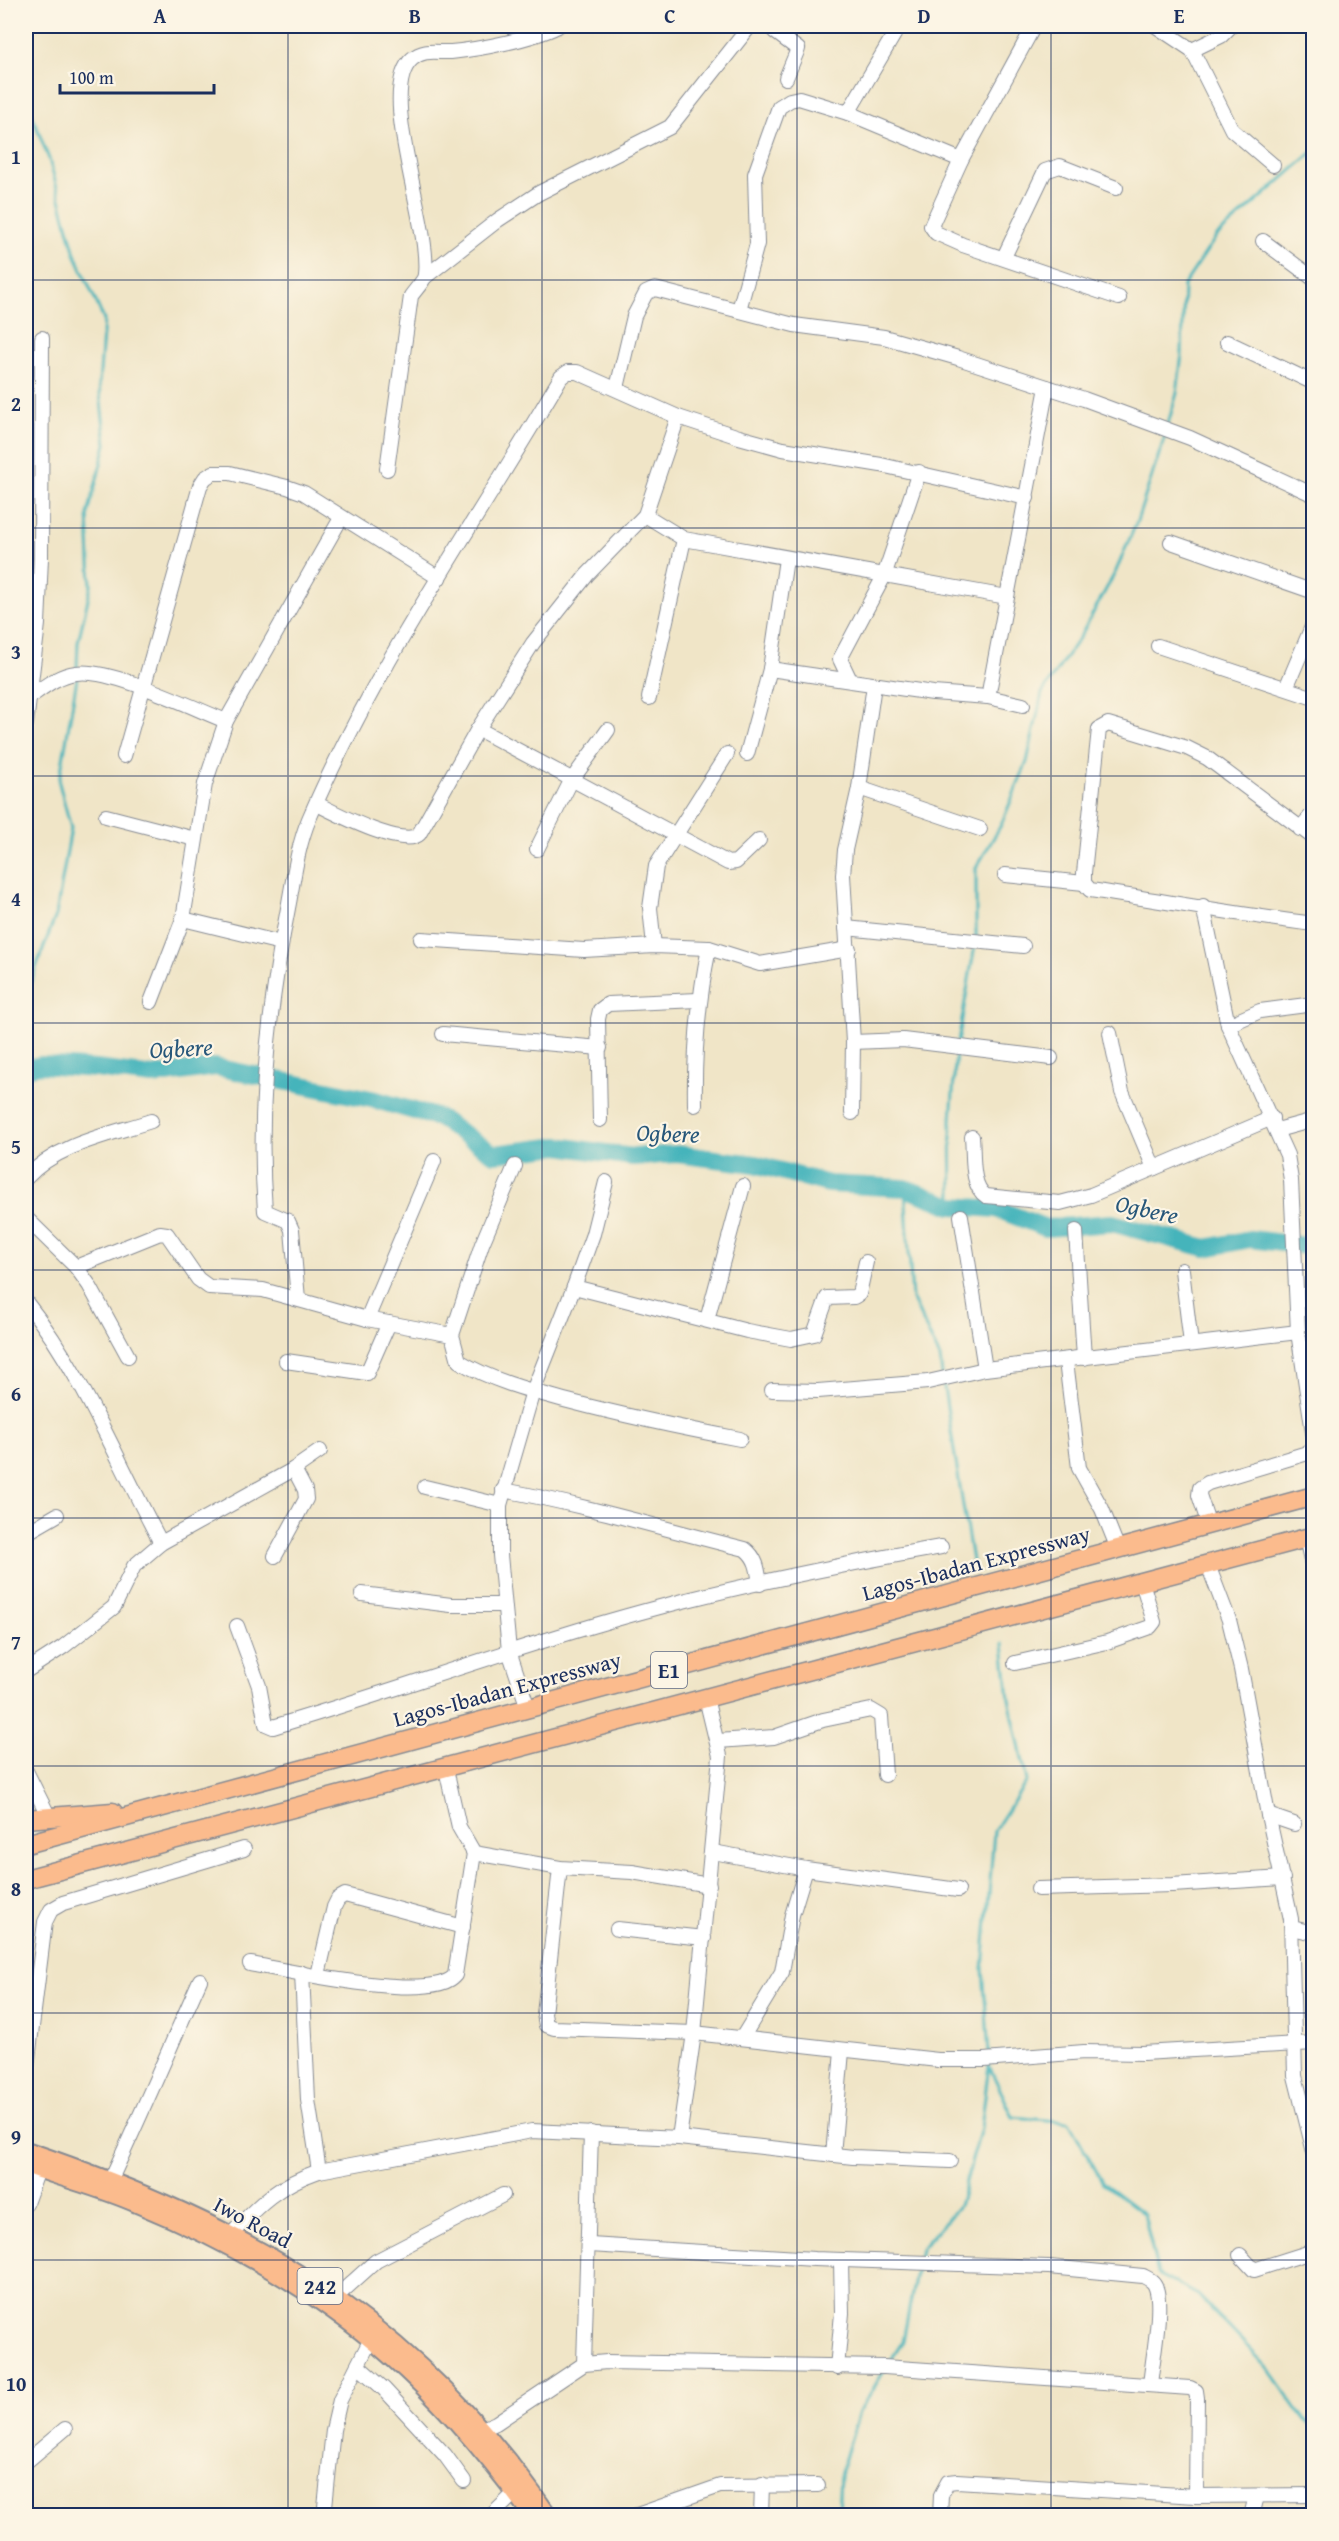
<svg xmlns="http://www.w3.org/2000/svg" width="1339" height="2541" font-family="'Gentium Book Plus',serif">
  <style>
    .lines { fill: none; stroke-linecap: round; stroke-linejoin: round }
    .stream { stroke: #44b4bb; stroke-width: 3 }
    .river { stroke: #44b4bb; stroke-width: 18 }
    .minor-casing { stroke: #868a92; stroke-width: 16 }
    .major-casing { stroke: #868a92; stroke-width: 20 }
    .highway-casing { stroke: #868a92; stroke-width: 21 }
    .minor { stroke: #fff; stroke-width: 14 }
    .major { stroke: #fbbb8d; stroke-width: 16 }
    .highway { stroke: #fbbb8d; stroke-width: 18 }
    .grid { fill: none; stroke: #1b2f5e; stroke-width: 1.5; stroke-opacity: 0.55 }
    .labels { text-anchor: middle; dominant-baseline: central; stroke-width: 4.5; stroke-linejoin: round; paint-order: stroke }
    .shield { fill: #fcf5e5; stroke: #5e6a86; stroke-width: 1.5 }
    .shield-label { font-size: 21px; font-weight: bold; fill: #1b2f5e }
    .street-label { font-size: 22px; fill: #1b2f5e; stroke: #fcf5e5 }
    .water-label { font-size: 24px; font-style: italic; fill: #27577a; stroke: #fcf5e5 }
    .neatline { fill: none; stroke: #1b2f5e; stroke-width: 2 }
    .grid-label { font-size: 20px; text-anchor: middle; font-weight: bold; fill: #1b2f5e }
  </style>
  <rect width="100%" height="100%" fill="#fcf5e5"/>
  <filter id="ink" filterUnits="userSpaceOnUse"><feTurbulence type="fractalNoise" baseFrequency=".0167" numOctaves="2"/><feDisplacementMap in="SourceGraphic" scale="12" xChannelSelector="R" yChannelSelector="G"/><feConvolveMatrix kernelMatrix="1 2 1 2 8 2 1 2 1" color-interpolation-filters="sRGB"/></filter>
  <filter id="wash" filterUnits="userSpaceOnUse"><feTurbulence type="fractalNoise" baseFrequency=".008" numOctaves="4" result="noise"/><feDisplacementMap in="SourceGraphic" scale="24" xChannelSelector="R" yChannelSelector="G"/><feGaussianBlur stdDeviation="1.35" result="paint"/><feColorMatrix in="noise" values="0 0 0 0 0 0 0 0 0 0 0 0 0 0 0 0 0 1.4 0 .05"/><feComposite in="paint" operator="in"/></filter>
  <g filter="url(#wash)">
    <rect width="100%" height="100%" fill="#f0e5c7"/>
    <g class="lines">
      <!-- stream -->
      <g class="stream">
        <polyline points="26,100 49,159 75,254 104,320 99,385 106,444 88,514 91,586 78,642 77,668"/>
        <polyline points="1167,427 1177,393 1182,354 1184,285 1216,237 1314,151"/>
        <polyline points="976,938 976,868 1001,825 1027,762 1042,693 1081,635 1116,571 1137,521 1166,433"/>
        <polyline points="26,994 56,915 71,828 59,783 77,678"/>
        <polyline points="958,1042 975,945"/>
        <polyline points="905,1188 912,1298 940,1358 942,1375"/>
        <polyline points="952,1206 951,1120 956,1051"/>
        <polyline points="943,1382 972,1561"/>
        <polyline points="989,2054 983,1969 994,1831 1027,1781 1009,1699 1003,1644"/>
        <polyline points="990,2068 1013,2117 1069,2122 1103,2183 1144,2214 1158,2274 1198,2295 1267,2367 1304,2419 1314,2427"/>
        <polyline points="919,2258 921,2249 959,2206 981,2128 989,2064"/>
        <polyline points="889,2363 903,2341 917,2267"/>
        <polyline points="838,2516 840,2475 859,2412 884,2371"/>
      </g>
      <!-- river -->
      <polyline class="river" points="26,1068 41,1065 96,1069 152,1076 215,1067 376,1100 439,1118 494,1154 559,1146 632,1157 677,1154 755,1164 829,1184 905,1188 952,1206 997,1209 1046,1228 1112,1223 1206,1248 1250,1239 1314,1247"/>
    </g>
  </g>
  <g filter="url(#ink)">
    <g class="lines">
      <!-- minor casing -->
      <g class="minor-casing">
        <g id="minor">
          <polyline points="773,26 774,31 798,49 786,78"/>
          <polyline points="1034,26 961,160 931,226 936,233 963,245 1119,298"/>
          <polyline points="1156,26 1192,50 1232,130 1273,165"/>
          <polyline points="1192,50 1221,36 1231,26"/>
          <polyline points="848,113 899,26"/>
          <polyline points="1263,241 1314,279"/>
          <polyline points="1004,257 1045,171 1060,166 1116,188"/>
          <polyline points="425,277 498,220 539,193 670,127 750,26"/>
          <polyline points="739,310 757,244 755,174 779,107 790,100 799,98 848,113 961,160"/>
          <polyline points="1227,342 1314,383"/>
          <polyline points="617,388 634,316 646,293 655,289 794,325 884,337 958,358 1084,399 1190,438 1314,495"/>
          <path d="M387,469L411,296C415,290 425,280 425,274C431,223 376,91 412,59C424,48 438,53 451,52C481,49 532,39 558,26"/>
          <polyline points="645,515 684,539 1007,597"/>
          <polyline points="1171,542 1314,592"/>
          <polyline points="1158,646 1314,698"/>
          <polyline points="770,669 933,693 988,697 1023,705"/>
          <polyline points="850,680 840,659 884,576 919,472"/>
          <polyline points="1286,688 1314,622"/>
          <path d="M31,696C45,686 59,675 76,673C110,668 191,707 226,721"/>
          <polyline points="988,697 1047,387"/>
          <polyline points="649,698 684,539"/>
          <polyline points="26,724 38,624 41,558 42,338"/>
          <polyline points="478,729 728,863 736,862 759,840"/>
          <polyline points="747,754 770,669 786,559"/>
          <polyline points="124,756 200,486 205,478 213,473 230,473 287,487 304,493 439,578"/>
          <polyline points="859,788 980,829"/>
          <path d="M317,804C335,813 404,849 419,834L478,729L533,643L587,575L645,515L678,417"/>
          <polyline points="106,816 195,839"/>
          <polyline points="1300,829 1314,812"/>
          <path d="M1314,838L1207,758L1187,748L1108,724L1099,729L1084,873V883L1090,890C1164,901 1238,915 1314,924"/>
          <polyline points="537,849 571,781 608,730"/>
          <polyline points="1005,875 1084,883"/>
          <polyline points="1203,906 1228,1025 1287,1155 1291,1180 1298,1332 1314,1439"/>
          <polyline points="183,919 281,943"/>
          <polyline points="846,928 1023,946"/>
          <polyline points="421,939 584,950 654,946 709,948 760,964 849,949"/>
          <polyline points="654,946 650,908 656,866 727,754"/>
          <polyline points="151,1002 183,919 205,784 226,721 341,518"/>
          <polyline points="1228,1025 1260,1011 1314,1004"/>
          <polyline points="1110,1033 1122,1092 1154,1168"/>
          <polyline points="443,1034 600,1048"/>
          <polyline points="853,1042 903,1040 1051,1058"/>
          <path d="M695,1105C694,1051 698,1001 709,948"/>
          <polyline points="852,1113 853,1042 843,875 845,850 859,788 874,685"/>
          <polyline points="600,1120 598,1019 600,1010 608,1004 698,1000"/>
          <polyline points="1277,1130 1314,1120"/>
          <path d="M972,1137C974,1154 970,1186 986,1196L1060,1203L1091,1195L1272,1118"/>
          <path d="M515,1166L482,1244L452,1335L459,1361C492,1381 531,1391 568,1401C625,1416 682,1428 740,1439"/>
          <path d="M26,1178C57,1144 108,1135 151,1121"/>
          <polyline points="961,1216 985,1369"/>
          <polyline points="26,1218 76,1267 89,1285 128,1356"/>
          <polyline points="1076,1231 1084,1358"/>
          <polyline points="76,1267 160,1233 167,1234 198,1279 209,1287 263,1290 367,1319 452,1335"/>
          <polyline points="1182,1270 1191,1344"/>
          <polyline points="574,1287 747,1331 791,1339 814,1334 827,1298 854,1297 859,1294 866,1262"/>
          <path d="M298,1299L292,1230L288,1221L265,1211C257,1109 269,1004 289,903C294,876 298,845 309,819C376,663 476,523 561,377L568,372H577L678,417L739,437L783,449L881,465L1027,498"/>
          <path d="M26,1302C82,1372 118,1463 161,1543"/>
          <polyline points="367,1319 434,1161"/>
          <polyline points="707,1320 743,1186"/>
          <polyline points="286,1361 367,1373 389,1323"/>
          <polyline points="1066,1361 1079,1468 1102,1509 1118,1549"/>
          <polyline points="772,1390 818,1391 928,1382 985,1369 1298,1332"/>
          <polyline points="425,1487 500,1505"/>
          <path d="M503,1490C585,1505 664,1529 745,1549C757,1558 758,1570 760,1584"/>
          <polyline points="1209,1525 1199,1495 1200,1488 1208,1483 1314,1451"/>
          <polyline points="26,1533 57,1515"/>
          <polyline points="1306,1538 1314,1573"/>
          <polyline points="275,1556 306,1499 305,1490 294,1469"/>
          <polyline points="1208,1565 1229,1620 1241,1669 1268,1815 1291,1919 1295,2076 1314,2152"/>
          <polyline points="362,1594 451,1605 502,1605"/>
          <path d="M237,1626L259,1686L266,1724L273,1727C411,1686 547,1635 687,1600C771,1579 856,1562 941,1547"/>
          <polyline points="1015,1663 1107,1642 1150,1627 1154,1622 1142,1582"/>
          <polyline points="26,1671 63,1647 114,1607 134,1566 161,1543 294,1469 320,1451"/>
          <polyline points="528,1708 509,1651 500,1555 500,1505 533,1391 574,1287 593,1234 606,1182"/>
          <polyline points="718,1741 774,1737 823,1720 871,1710 881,1716 885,1775"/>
          <polyline points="446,1769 459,1827 474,1853 560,1868 632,1872 709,1885"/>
          <polyline points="26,1771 49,1817"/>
          <polyline points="1268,1815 1294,1824"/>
          <polyline points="713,1852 806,1869 958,1890"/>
          <polyline points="560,1868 544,2014 546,2025 554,2028 694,2033 938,2060 984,2060 1084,2052 1143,2053 1314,2043"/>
          <polyline points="1038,1889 1172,1885 1283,1878"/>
          <polyline points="1292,1928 1314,1933"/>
          <polyline points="617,1929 704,1938"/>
          <path d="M250,1964C286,1970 434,2004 455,1975L474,1853"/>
          <polyline points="302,1973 308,2100 319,2171"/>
          <polyline points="318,1975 334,1907 338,1899 345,1895 463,1927"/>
          <polyline points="742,2038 782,1972 792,1915 806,1869"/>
          <polyline points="26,2075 45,1922 51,1910 63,1903 244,1849"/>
          <polyline points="679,2138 694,2033 720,1756 706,1698"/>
          <polyline points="833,2155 842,2051"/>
          <path d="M111,2179C142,2113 170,2047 200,1980"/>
          <polyline points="26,2203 38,2170"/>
          <path d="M231,2235C259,2203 279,2185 319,2171L532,2131L679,2138L853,2157L950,2161"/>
          <path d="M590,2245L814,2259L1049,2267L1143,2276C1149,2279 1154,2281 1156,2288C1163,2308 1152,2362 1150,2385"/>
          <polyline points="1240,2255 1254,2270 1314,2251"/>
          <polyline points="336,2297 376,2261 503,2195"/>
          <polyline points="584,2364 591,2133"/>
          <polyline points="358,2366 384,2389 445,2455 464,2481"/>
          <polyline points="837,2368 842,2313 841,2260"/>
          <polyline points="473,2433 496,2423 584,2364 607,2362 884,2367 1190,2388 1196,2391 1197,2398 1196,2496"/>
          <polyline points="26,2462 65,2429"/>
          <polyline points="324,2516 333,2430 340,2400 371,2339"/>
          <polyline points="491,2516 515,2493"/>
          <polyline points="634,2516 720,2486 818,2485"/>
          <polyline points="761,2516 762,2484"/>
          <polyline points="940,2516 941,2495 948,2482 957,2481 1196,2496 1314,2495"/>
          <polyline points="1251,2516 1256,2496"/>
        </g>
      </g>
      <!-- major casing -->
      <g class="major-casing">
        <g id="major">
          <path d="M26,2150C249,2226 412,2318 549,2516"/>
          <path d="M26,2165C63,2179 101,2188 137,2204C227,2241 317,2291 390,2356C443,2402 490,2458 532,2516"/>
        </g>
      </g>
      <!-- highway casing -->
      <g class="highway-casing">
        <g id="highway">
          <polyline points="26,1819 113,1812"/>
          <polyline points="26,1844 1314,1496"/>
          <polyline points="26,1879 1314,1536"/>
        </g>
      </g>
      <!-- minor -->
      <use href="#minor" class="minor"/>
      <!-- major -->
      <use href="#major" class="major"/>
      <!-- highway -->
      <use href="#highway" class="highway"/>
    </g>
  </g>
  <!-- grid -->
  <path class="grid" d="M288,26V2516M542,26V2516M797,26V2516M1051,26V2516M26,280H1314M26,528H1314M26,776H1314M26,1023H1314M26,1270H1314M26,1518H1314M26,1766H1314M26,2013H1314M26,2260H1314"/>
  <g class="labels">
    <!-- shield labels -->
    <g class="shield">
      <rect x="651" y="1652" width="36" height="36" rx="4.5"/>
      <rect x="297.5" y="2268" width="45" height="36" rx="4.5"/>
    </g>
    <g class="shield-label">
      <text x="669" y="1670">E1</text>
      <text x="320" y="2286">242</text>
    </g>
    <!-- street labels -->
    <g class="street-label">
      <text transform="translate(976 1563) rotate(-15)">Lagos-Ibadan Expressway</text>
      <text transform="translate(507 1689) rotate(-15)">Lagos-Ibadan Expressway</text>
      <text transform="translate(253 2222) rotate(28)">Iwo Road</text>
    </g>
    <!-- water labels -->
    <g class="water-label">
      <text transform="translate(181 1048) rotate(-3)">Ogbere</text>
      <text transform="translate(668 1133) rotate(2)">Ogbere</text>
      <text transform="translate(1147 1209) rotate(12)">Ogbere</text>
    </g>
  </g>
  <!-- margin -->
  <rect width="1339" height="2541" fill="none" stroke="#fcf5e5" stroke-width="66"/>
  <!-- scale -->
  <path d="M60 84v9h154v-9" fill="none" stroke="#1b2f5e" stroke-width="3"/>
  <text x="69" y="84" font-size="18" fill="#1b2f5e" stroke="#fcf5e5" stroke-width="4.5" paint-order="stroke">100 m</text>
  <rect x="33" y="33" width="1273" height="2475" class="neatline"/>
  <g class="grid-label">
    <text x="160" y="23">A</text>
    <text x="415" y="23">B</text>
    <text x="670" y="23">C</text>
    <text x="924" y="23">D</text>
    <text x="1179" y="23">E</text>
    <text x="16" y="164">1</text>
    <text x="16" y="411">2</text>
    <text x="16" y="659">3</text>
    <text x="16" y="906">4</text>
    <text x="16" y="1154">5</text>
    <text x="16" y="1401">6</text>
    <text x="16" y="1649">7</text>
    <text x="16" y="1896">8</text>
    <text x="16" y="2144">9</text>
    <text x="16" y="2391">10</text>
  </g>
</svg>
